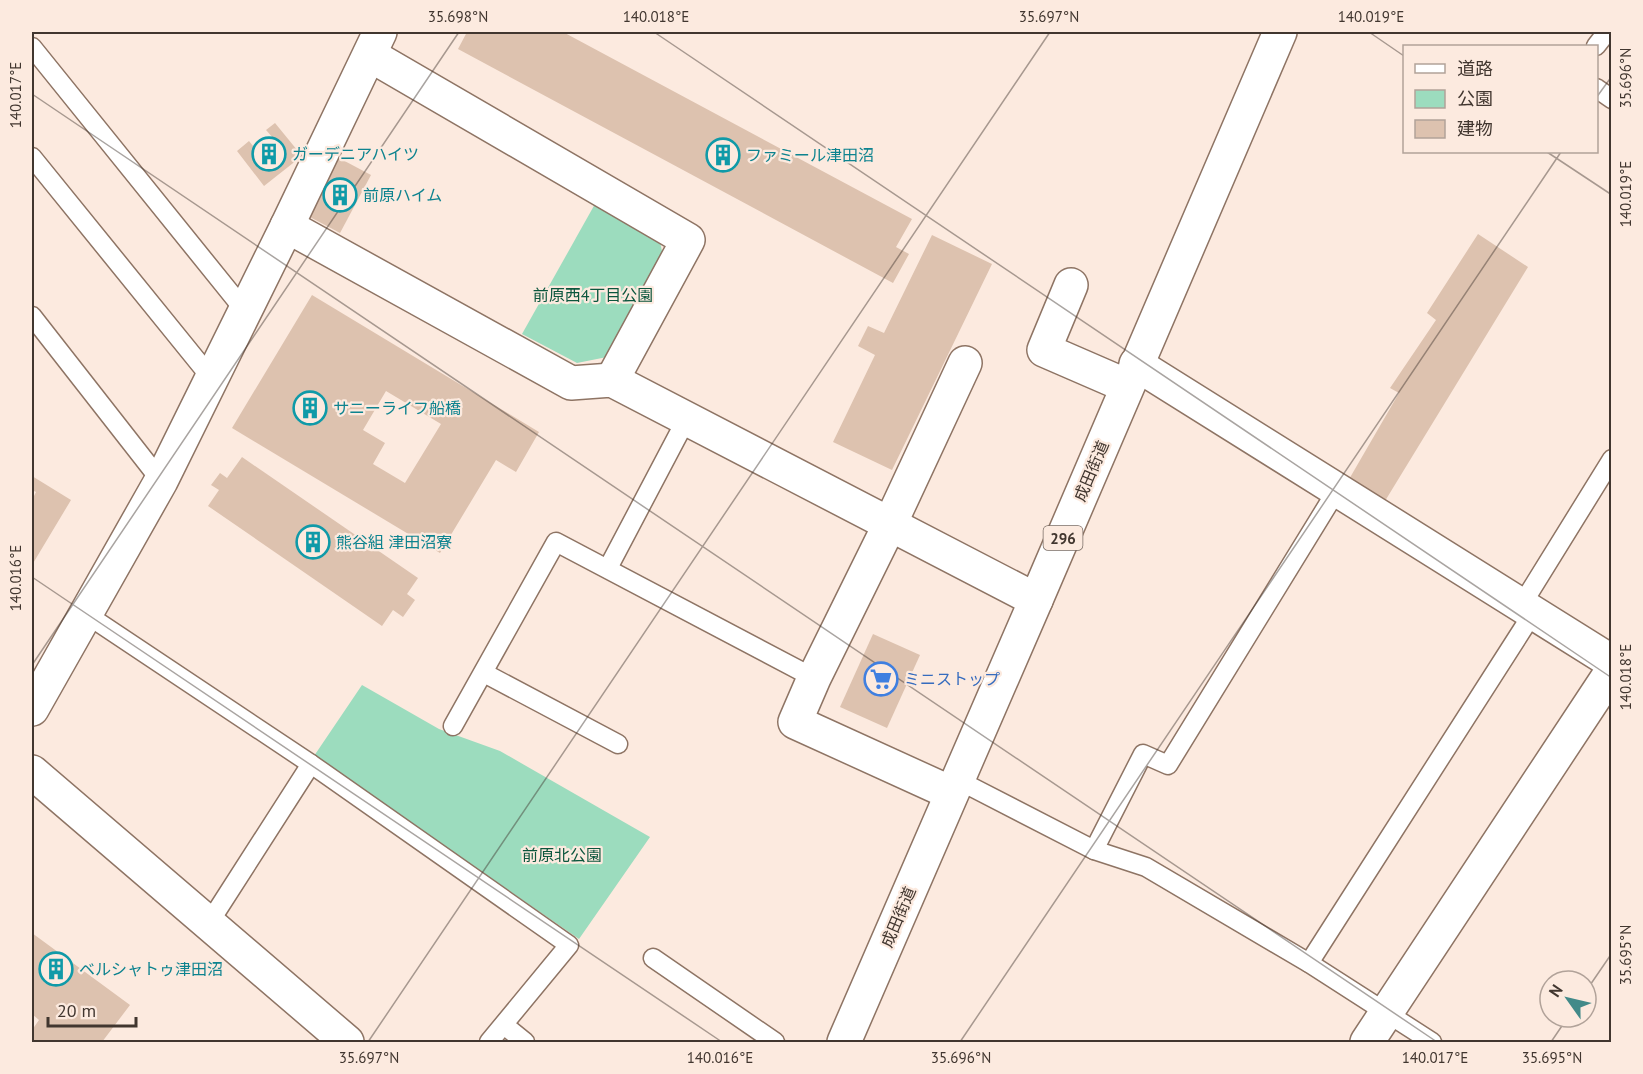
<svg xmlns="http://www.w3.org/2000/svg" width="1643" height="1074" font-family="'PT Sans','Noto Sans JP',sans-serif">
  <style>
    .green { fill: #9cdcbe }
    .building { fill: #ddc2af; fill-rule: evenodd }
    .lines { fill: none; stroke-linecap: round; stroke-linejoin: round }
    .service-casing { stroke: #8e7464; stroke-width: 21 }
    .minor-casing { stroke: #8e7464; stroke-width: 36 }
    .trunk-casing { stroke: #8e7464; stroke-width: 36 }
    .service { stroke: #fff; stroke-width: 18 }
    .minor { stroke: #fff; stroke-width: 33 }
    .trunk { stroke: #fff; stroke-width: 33 }
    .ticks { fill: none; stroke: #41362f; stroke-width: 1.5; stroke-opacity: 0.45 }
    .labels { text-anchor: middle; dominant-baseline: central; stroke-width: 4.5; stroke-linejoin: round; paint-order: stroke }
    .shield { fill: #fceadf; stroke: #796c64; stroke-width: 1.5 }
    .shield-label { font-size: 15px; font-weight: bold; fill: #41362f }
    .culture-label { font-size: 16px; fill: #0d838f; stroke: #fceadf; text-anchor: start }
    .park-label { font-size: 16px; fill: #0b563d; stroke: #fceadf }
    .street-label { font-size: 16px; fill: #41362f; stroke: #fceadf }
    .shop-label { font-size: 16px; fill: #366cbe; stroke: #fceadf; text-anchor: start }
    .neatline { fill: none; stroke: #41362f; stroke-width: 2 }
    .ticks-label { font-size: 15px; text-anchor: middle; fill: #41362f }
  </style>
  <rect width="100%" height="100%" fill="#fceadf"/>
  <!-- green -->
  <g class="green">
    <polygon points="595,204 659,237 663,256 607,357 577,363 522,334"/>
    <polygon points="362,685 439,729 500,751 650,837 579,939 314,756"/>
  </g>
  <!-- building -->
  <g class="building">
    <polygon points="467,32 563,32 912,219 896,247 909,254 893,283 458,49"/>
    <polygon points="275,123 302,156 264,186 237,151 249,141 257,151 273,138 266,130"/>
    <polygon points="339,158 371,175 340,233 308,216"/>
    <polygon points="1478,234 1528,267 1385,501 1348,481 1399,393 1390,388 1436,320 1427,313"/>
    <polygon points="932,235 992,264 892,470 833,442 875,355 858,346 868,326 884,333"/>
    <path d="M312,295L539,432L516,472L496,460L440,553L232,428ZM386,391L441,424L405,483L373,464L385,443L363,430Z"/>
    <polygon points="242,457 418,578 407,594 415,600 403,617 393,610 382,626 208,506 219,490 211,485 220,473 227,478"/>
    <polygon points="32,476 71,500 32,565 32,500 36,492 32,490"/>
    <polygon points="873,634 920,655 887,728 840,707"/>
    <polygon points="32,933 130,1005 102,1042 32,1042 32,1030 39,1020 32,1014"/>
  </g>
  <g class="lines">
    <!-- service casing -->
    <g class="service-casing">
      <g id="service">
        <polyline points="1596,46 1607,32"/>
        <polyline points="32,47 245,311"/>
        <polyline points="1596,88 1612,99"/>
        <polyline points="32,157 212,379"/>
        <polyline points="32,316 161,481"/>
        <polyline points="608,568 687,418"/>
        <polyline points="1521,606 1612,459"/>
        <polyline points="86,614 311,764 569,945 489,1042"/>
        <polyline points="484,673 618,744"/>
        <polyline points="453,726 556,542 814,678"/>
        <polyline points="958,780 1094,850 1146,867 1309,963 1432,1042"/>
        <polyline points="1094,850 1143,754 1168,765 1337,490"/>
        <polyline points="209,923 311,764"/>
        <polyline points="653,958 775,1042"/>
        <polyline points="1309,963 1533,613"/>
        <polyline points="504,1025 525,1042"/>
      </g>
    </g>
    <!-- minor casing -->
    <g class="minor-casing">
      <g id="minor">
        <polyline points="370,55 688,240 612,380"/>
        <polyline points="287,226 571,383 612,380 1036,600"/>
        <polyline points="1071,285 1044,350 1127,386"/>
        <polyline points="1136,364 1612,662"/>
        <polyline points="32,709 161,481 287,226 380,32"/>
        <polyline points="32,772 347,1042"/>
        <polyline points="951,793 795,722 814,678 890,524 965,363"/>
        <polyline points="1367,1042 1612,671"/>
      </g>
    </g>
    <!-- trunk casing -->
    <g class="trunk-casing">
      <polyline id="trunk" points="844,1042 1036,600 1280,32"/>
    </g>
    <!-- service -->
    <use href="#service" class="service"/>
    <!-- minor -->
    <use href="#minor" class="minor"/>
    <!-- trunk -->
    <use href="#trunk" class="trunk"/>
  </g>
  <!-- ticks -->
  <path class="ticks" d="M654,32L1612,678M1369,32L1404,56M32,94L1437,1042M1596,98L1612,76M1547,152L1612,195M32,577L722,1042M32,665L459,32M1586,991L1612,953M368,1042L1050,32M960,1042L1561,152M1551,1042L1568,1017"/>
  <!-- icons -->
  <defs>
    <g id="building-ring" transform="scale(1.725)"><circle r="9.5" fill="#fceadf" stroke="#0f9aa8" stroke-width="1.5"/><path d="M-4-6H4V6H1V3H-1V6H-4ZM-2.5-4.3h1.7v1.8h-1.7ZM.8-4.3h1.7v1.8H.8ZM-2.5-1h1.7V.8h-1.7ZM.8-1h1.7V.8H.8Z" fill="#0f9aa8"/></g>
    <g id="supermarket-ring" transform="scale(1.725)"><circle r="9.5" fill="#fceadf" stroke="#3f7fe0" stroke-width="1.5"/><path d="M-6-5.5h2.5l.6 2H6L4.5 2H-2.5L-4.4-4H-6ZM-1.5 3.2a1.3 1.3 0 1 0 .1 0ZM3 3.2a1.3 1.3 0 1 0 .1 0Z" fill="#3f7fe0"/></g>
  </defs>
  <g fill-rule="evenodd">
    <use href="#building-ring" x="269" y="154"/>
    <use href="#building-ring" x="723" y="155"/>
    <use href="#building-ring" x="340" y="195"/>
    <use href="#building-ring" x="310" y="408"/>
    <use href="#building-ring" x="313" y="542"/>
    <use href="#supermarket-ring" x="881" y="679"/>
    <use href="#building-ring" x="56" y="969"/>
  </g>
  <g class="labels">
    <!-- shield labels -->
    <rect class="shield" x="1043.5" y="526" width="39" height="24" rx="4.5"/>
    <g class="shield-label">
      <text x="1063" y="538">296</text>
    </g>
    <!-- culture labels -->
    <g class="culture-label">
      <text x="292" y="154">ガーデニアハイツ</text>
      <text x="746" y="155">ファミール津田沼</text>
      <text x="363" y="195">前原ハイム</text>
      <text x="333" y="408">サニーライフ船橋</text>
      <text x="336" y="542">熊谷組 津田沼寮</text>
      <text x="79" y="969">ベルシャトゥ津田沼</text>
    </g>
    <!-- park labels -->
    <g class="park-label">
      <text x="593" y="295">前原西4丁目公園</text>
      <text x="562" y="855">前原北公園</text>
    </g>
    <!-- street labels -->
    <g class="street-label">
      <text transform="translate(1091 471) rotate(-67)">成田街道</text>
      <text transform="translate(898 917) rotate(-67)">成田街道</text>
    </g>
    <!-- shop labels -->
    <g class="shop-label">
      <text x="904" y="679">ミニストップ</text>
    </g>
  </g>
  <!-- border -->
  <rect width="1643" height="1074" fill="none" stroke="#fceadf" stroke-width="66"/>
  <!-- legend -->
  <rect x="1403" y="45" width="195" height="108" fill="#fceadf" stroke="#b1a299" stroke-width="1.5"/>
  <rect x="1415" y="64" width="30" height="9" fill="#ffffff" stroke="#b1a299" stroke-width="1.5"/>
  <text x="1457" y="75" font-size="18" fill="#41362f">道路</text>
  <rect x="1415" y="90" width="30" height="18" fill="#9cdcbe" stroke="#b1a299" stroke-width="1.5"/>
  <text x="1457" y="105" font-size="18" fill="#41362f">公園</text>
  <rect x="1415" y="120" width="30" height="18" fill="#ddc2af" stroke="#b1a299" stroke-width="1.5"/>
  <text x="1457" y="135" font-size="18" fill="#41362f">建物</text>
  <!-- north arrow -->
  <g transform="translate(1568 999) rotate(304)"><circle r="28" fill="#fceadf" stroke="#b1a299" stroke-width="1.5"/>
  <path d="M0-4.5L10 22L0 15L-10 22Z" fill="#428a89"/>
  <text y="-9" font-size="16" font-weight="bold" text-anchor="middle" fill="#41362f">N</text>
  </g>
  <!-- scale -->
  <path d="M48 1017v9h88v-9" fill="none" stroke="#41362f" stroke-width="3"/>
  <text x="57" y="1017" font-size="18" fill="#41362f" stroke="#fceadf" stroke-width="4.5" paint-order="stroke">20 m</text>
  <rect x="33" y="33" width="1577" height="1008" class="neatline"/>
  <g class="ticks-label">
    <text x="458" y="22">35.698°N</text>
    <text x="656" y="22">140.018°E</text>
    <text x="1049" y="22">35.697°N</text>
    <text x="1371" y="22">140.019°E</text>
    <text transform="translate(1626 78) rotate(-90)" y="5">35.696°N</text>
    <text transform="translate(16 95) rotate(-90)" y="5">140.017°E</text>
    <text transform="translate(1626 194) rotate(-90)" y="5">140.019°E</text>
    <text transform="translate(16 578) rotate(-90)" y="5">140.016°E</text>
    <text transform="translate(1626 677) rotate(-90)" y="5">140.018°E</text>
    <text transform="translate(1626 955) rotate(-90)" y="5">35.695°N</text>
    <text x="369" y="1063">35.697°N</text>
    <text x="720" y="1063">140.016°E</text>
    <text x="961" y="1063">35.696°N</text>
    <text x="1435" y="1063">140.017°E</text>
    <text x="1552" y="1063">35.695°N</text>
  </g>
</svg>
